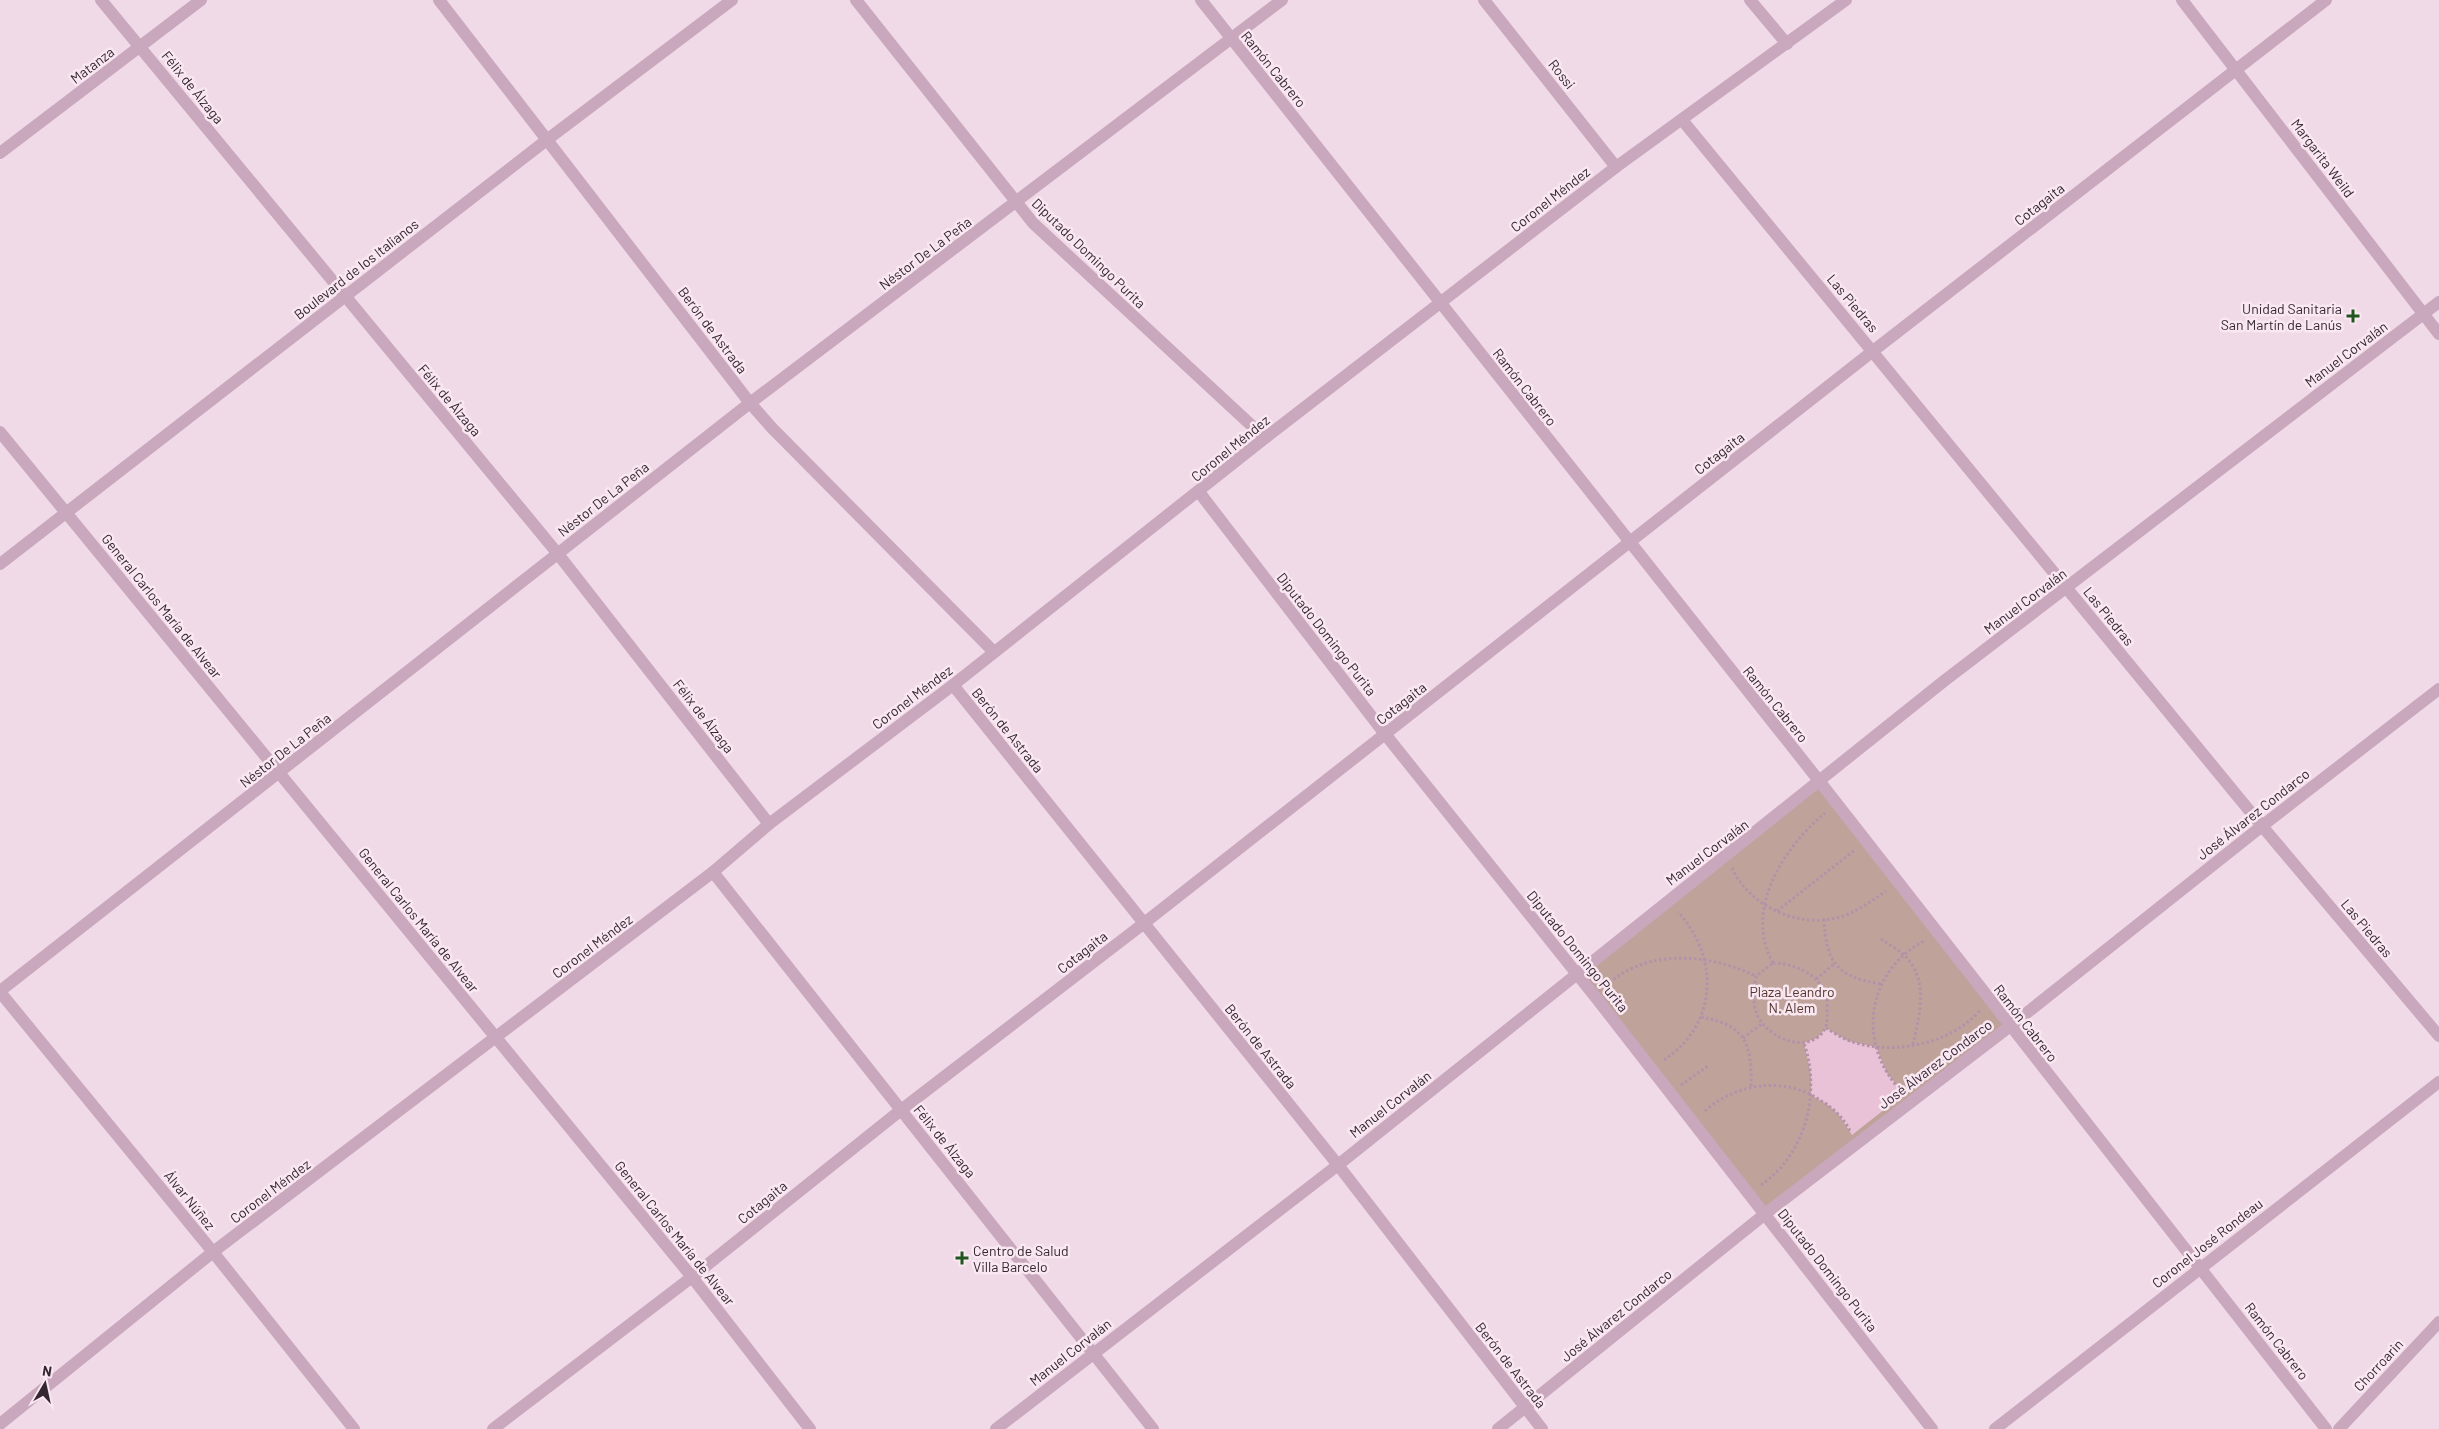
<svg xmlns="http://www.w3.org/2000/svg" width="2439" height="1429" font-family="Barlow,sans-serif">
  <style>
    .green { fill: #bfa39b }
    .plaza { fill: #e9c2d8 }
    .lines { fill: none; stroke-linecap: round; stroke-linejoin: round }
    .path { stroke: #b491a9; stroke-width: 3; stroke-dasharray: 2.5 2.5; stroke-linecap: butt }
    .minor { stroke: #c9a7bd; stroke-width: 12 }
    .poi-dot { fill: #21551e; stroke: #f9e7f1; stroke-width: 2 }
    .labels { text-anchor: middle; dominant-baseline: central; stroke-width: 5; stroke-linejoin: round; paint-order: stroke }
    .street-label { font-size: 14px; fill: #352732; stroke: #f9e7f1 }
    .poi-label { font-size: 14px; fill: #352732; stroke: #f9e7f1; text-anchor: end }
    .park-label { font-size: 14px; fill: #53352c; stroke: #f9e7f1 }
  </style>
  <rect width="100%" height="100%" fill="#f1dae8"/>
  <!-- green -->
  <polygon class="green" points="1820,782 2009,1027 1765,1214 1577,974"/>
  <!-- plaza -->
  <polygon class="plaza" points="1826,1028 1848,1041 1876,1047 1887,1073 1904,1094 1852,1135 1839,1115 1828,1105 1811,1095 1811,1075 1804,1043 1817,1038"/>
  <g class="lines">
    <!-- path -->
    <g class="path">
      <path d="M1732,868C1751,909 1804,931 1846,915C1861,909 1873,900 1886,891"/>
      <polyline points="1777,911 1855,850"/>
      <path d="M1824,919C1826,963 1837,977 1881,984"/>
      <path d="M1881,939C1888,944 1898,949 1904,955C1929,979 1920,1014 1913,1044"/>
      <path d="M1773,963C1793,963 1819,974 1826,995C1828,1000 1827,1008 1827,1014C1828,1023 1825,1032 1818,1037C1799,1052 1764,1034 1757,1014C1752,1003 1754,988 1756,976Z"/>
      <path d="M1773,963C1743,909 1784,847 1825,813"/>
      <polyline points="1816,979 1835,963"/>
      <path d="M1606,986C1647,947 1710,954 1756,976"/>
      <path d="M1701,1017C1746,1025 1752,1044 1751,1087"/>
      <path d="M1826,1028C1833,1032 1841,1038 1850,1041C1891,1056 1951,1045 1980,1010"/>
      <polyline points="1743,1038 1763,1023"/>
      <path d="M1664,1060C1718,1024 1720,958 1678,912"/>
      <polyline points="1681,1085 1708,1066"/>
      <path d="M1902,1092C1856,1044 1866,972 1924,941"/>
      <path d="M1705,1111C1736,1083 1784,1076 1820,1100C1832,1107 1844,1118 1850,1131"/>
      <path d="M1761,1185C1806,1154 1821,1093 1804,1043"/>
    </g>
    <!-- minor -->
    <g class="minor">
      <polyline points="101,0 558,554 769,824"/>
      <polyline points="439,0 750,403 772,428 994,652"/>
      <polyline points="856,0 1033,223 1265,438"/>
      <polyline points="1201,0 1820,782 2326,1429"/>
      <polyline points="1484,0 1616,167"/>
      <polyline points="1750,0 1787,44"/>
      <polyline points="2182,0 2439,334"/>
      <polyline points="1683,121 2262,826 2439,1036"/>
      <polyline points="0,153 201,0"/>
      <polyline points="0,432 692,1277 810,1429"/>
      <polyline points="1199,492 1385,734 1597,999 1932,1429"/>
      <polyline points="0,564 548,139 732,0"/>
      <polyline points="953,685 1338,1165 1542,1429"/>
      <polyline points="713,872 1153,1429"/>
      <polyline points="0,991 750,403 1282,0"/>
      <polyline points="0,992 213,1252 354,1429"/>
      <polyline points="0,1424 213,1252 713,872 769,824 953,685 1265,438 1616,167 1846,0"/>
      <polyline points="493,1429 692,1277 901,1110 1143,924 1873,351 2326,0"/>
      <polyline points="996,1429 1338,1165 1944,681 2439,302"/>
      <polyline points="1498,1429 1765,1214 2009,1027 2262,826 2439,689"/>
      <polyline points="1995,1429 2439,1082"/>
      <polyline points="2339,1429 2439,1322"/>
    </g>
  </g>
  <!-- markers -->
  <g class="poi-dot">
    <path d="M2350.5 308.5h5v5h5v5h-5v5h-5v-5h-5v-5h5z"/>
    <path d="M959.5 1250.5h5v5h5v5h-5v5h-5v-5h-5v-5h5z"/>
  </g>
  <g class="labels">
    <!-- street labels -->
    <g class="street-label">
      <text transform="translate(92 65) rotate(-37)">Matanza</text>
      <text transform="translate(1274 69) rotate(51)">Ramón Cabrero</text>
      <text transform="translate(1562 74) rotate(52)">Rossi</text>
      <text transform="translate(193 87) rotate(51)">Félix de Álzaga</text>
      <text transform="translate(2323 158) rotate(53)">Margarita Weild</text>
      <text transform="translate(1550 199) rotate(-38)">Coronel Méndez</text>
      <text transform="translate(2039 204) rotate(-38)">Cotagaita</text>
      <text transform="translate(925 253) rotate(-37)">Néstor De La Peña</text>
      <text transform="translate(1089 253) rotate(44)">Diputado Domingo Purita</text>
      <text transform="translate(356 269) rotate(-38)">Boulevard de los Italianos</text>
      <text transform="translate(1853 303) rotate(50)">Las Piedras</text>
      <text transform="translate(713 330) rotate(53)">Berón de Astrada</text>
      <text transform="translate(2346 354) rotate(-37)">Manuel Corvalán</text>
      <text transform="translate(1525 387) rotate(52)">Ramón Cabrero</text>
      <text transform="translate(450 400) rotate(50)">Félix de Álzaga</text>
      <text transform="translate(1230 448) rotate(-39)">Coronel Méndez</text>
      <text transform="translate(1719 453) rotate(-38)">Cotagaita</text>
      <text transform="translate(603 499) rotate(-38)">Néstor De La Peña</text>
      <text transform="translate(2025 601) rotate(-37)">Manuel Corvalán</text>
      <text transform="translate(162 606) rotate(51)">General Carlos María de Alvear</text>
      <text transform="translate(2109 616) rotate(51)">Las Piedras</text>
      <text transform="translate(1327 634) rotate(52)">Diputado Domingo Purita</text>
      <text transform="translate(912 697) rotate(-37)">Coronel Méndez</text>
      <text transform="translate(1401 703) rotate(-38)">Cotagaita</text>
      <text transform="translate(1776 704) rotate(51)">Ramón Cabrero</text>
      <text transform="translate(704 716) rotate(52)">Félix de Álzaga</text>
      <text transform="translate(1008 730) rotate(51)">Berón de Astrada</text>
      <text transform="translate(285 750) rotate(-38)">Néstor De La Peña</text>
      <text transform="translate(2253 814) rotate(-38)">José Álvarez Condarco</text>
      <text transform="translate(1707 852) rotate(-37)">Manuel Corvalán</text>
      <text transform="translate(419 920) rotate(51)">General Carlos María de Alvear</text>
      <text transform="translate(2367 928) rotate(50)">Las Piedras</text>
      <text transform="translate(592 946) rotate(-37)">Coronel Méndez</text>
      <text transform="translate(1578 951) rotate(51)">Diputado Domingo Purita</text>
      <text transform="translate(1082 952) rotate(-38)">Cotagaita</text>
      <text transform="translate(2026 1023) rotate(52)">Ramón Cabrero</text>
      <text transform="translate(1261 1046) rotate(51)">Berón de Astrada</text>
      <text transform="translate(1935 1064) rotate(-37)">José Álvarez Condarco</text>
      <text transform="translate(1390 1104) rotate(-38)">Manuel Corvalán</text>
      <text transform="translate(945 1141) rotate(51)">Félix de Álzaga</text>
      <text transform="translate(270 1191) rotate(-37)">Coronel Méndez</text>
      <text transform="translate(190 1200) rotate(51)">Álvar Núñez</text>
      <text transform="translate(762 1202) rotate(-39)">Cotagaita</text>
      <text transform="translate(675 1233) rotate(51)">General Carlos María de Alvear</text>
      <text transform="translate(2207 1243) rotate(-38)">Coronel José Rondeau</text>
      <text transform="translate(1828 1270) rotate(52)">Diputado Domingo Purita</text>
      <text transform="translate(1616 1315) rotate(-39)">José Álvarez Condarco</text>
      <text transform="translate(2277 1341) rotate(52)">Ramón Cabrero</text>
      <text transform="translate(1070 1352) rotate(-38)">Manuel Corvalán</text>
      <text transform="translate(1511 1365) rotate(52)">Berón de Astrada</text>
      <text transform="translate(2378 1365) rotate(-47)">Chorroarin</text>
    </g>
    <!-- poi labels -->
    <g class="poi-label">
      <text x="2342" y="308">Unidad Sanitaria<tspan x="2342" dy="16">San Martín de Lanús</tspan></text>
      <text x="973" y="1250" text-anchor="start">Centro de Salud<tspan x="973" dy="16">Villa Barcelo</tspan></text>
    </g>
    <!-- park labels -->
    <g class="park-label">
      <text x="1792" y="991">Plaza Leandro<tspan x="1792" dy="16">N. Alem</tspan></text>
    </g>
  </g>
  <!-- north arrow -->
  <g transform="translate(45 1384) rotate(9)" stroke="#f9e7f1" stroke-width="4" paint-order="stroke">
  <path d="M0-4L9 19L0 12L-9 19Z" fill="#352732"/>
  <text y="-8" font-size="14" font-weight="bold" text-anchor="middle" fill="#352732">N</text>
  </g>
</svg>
